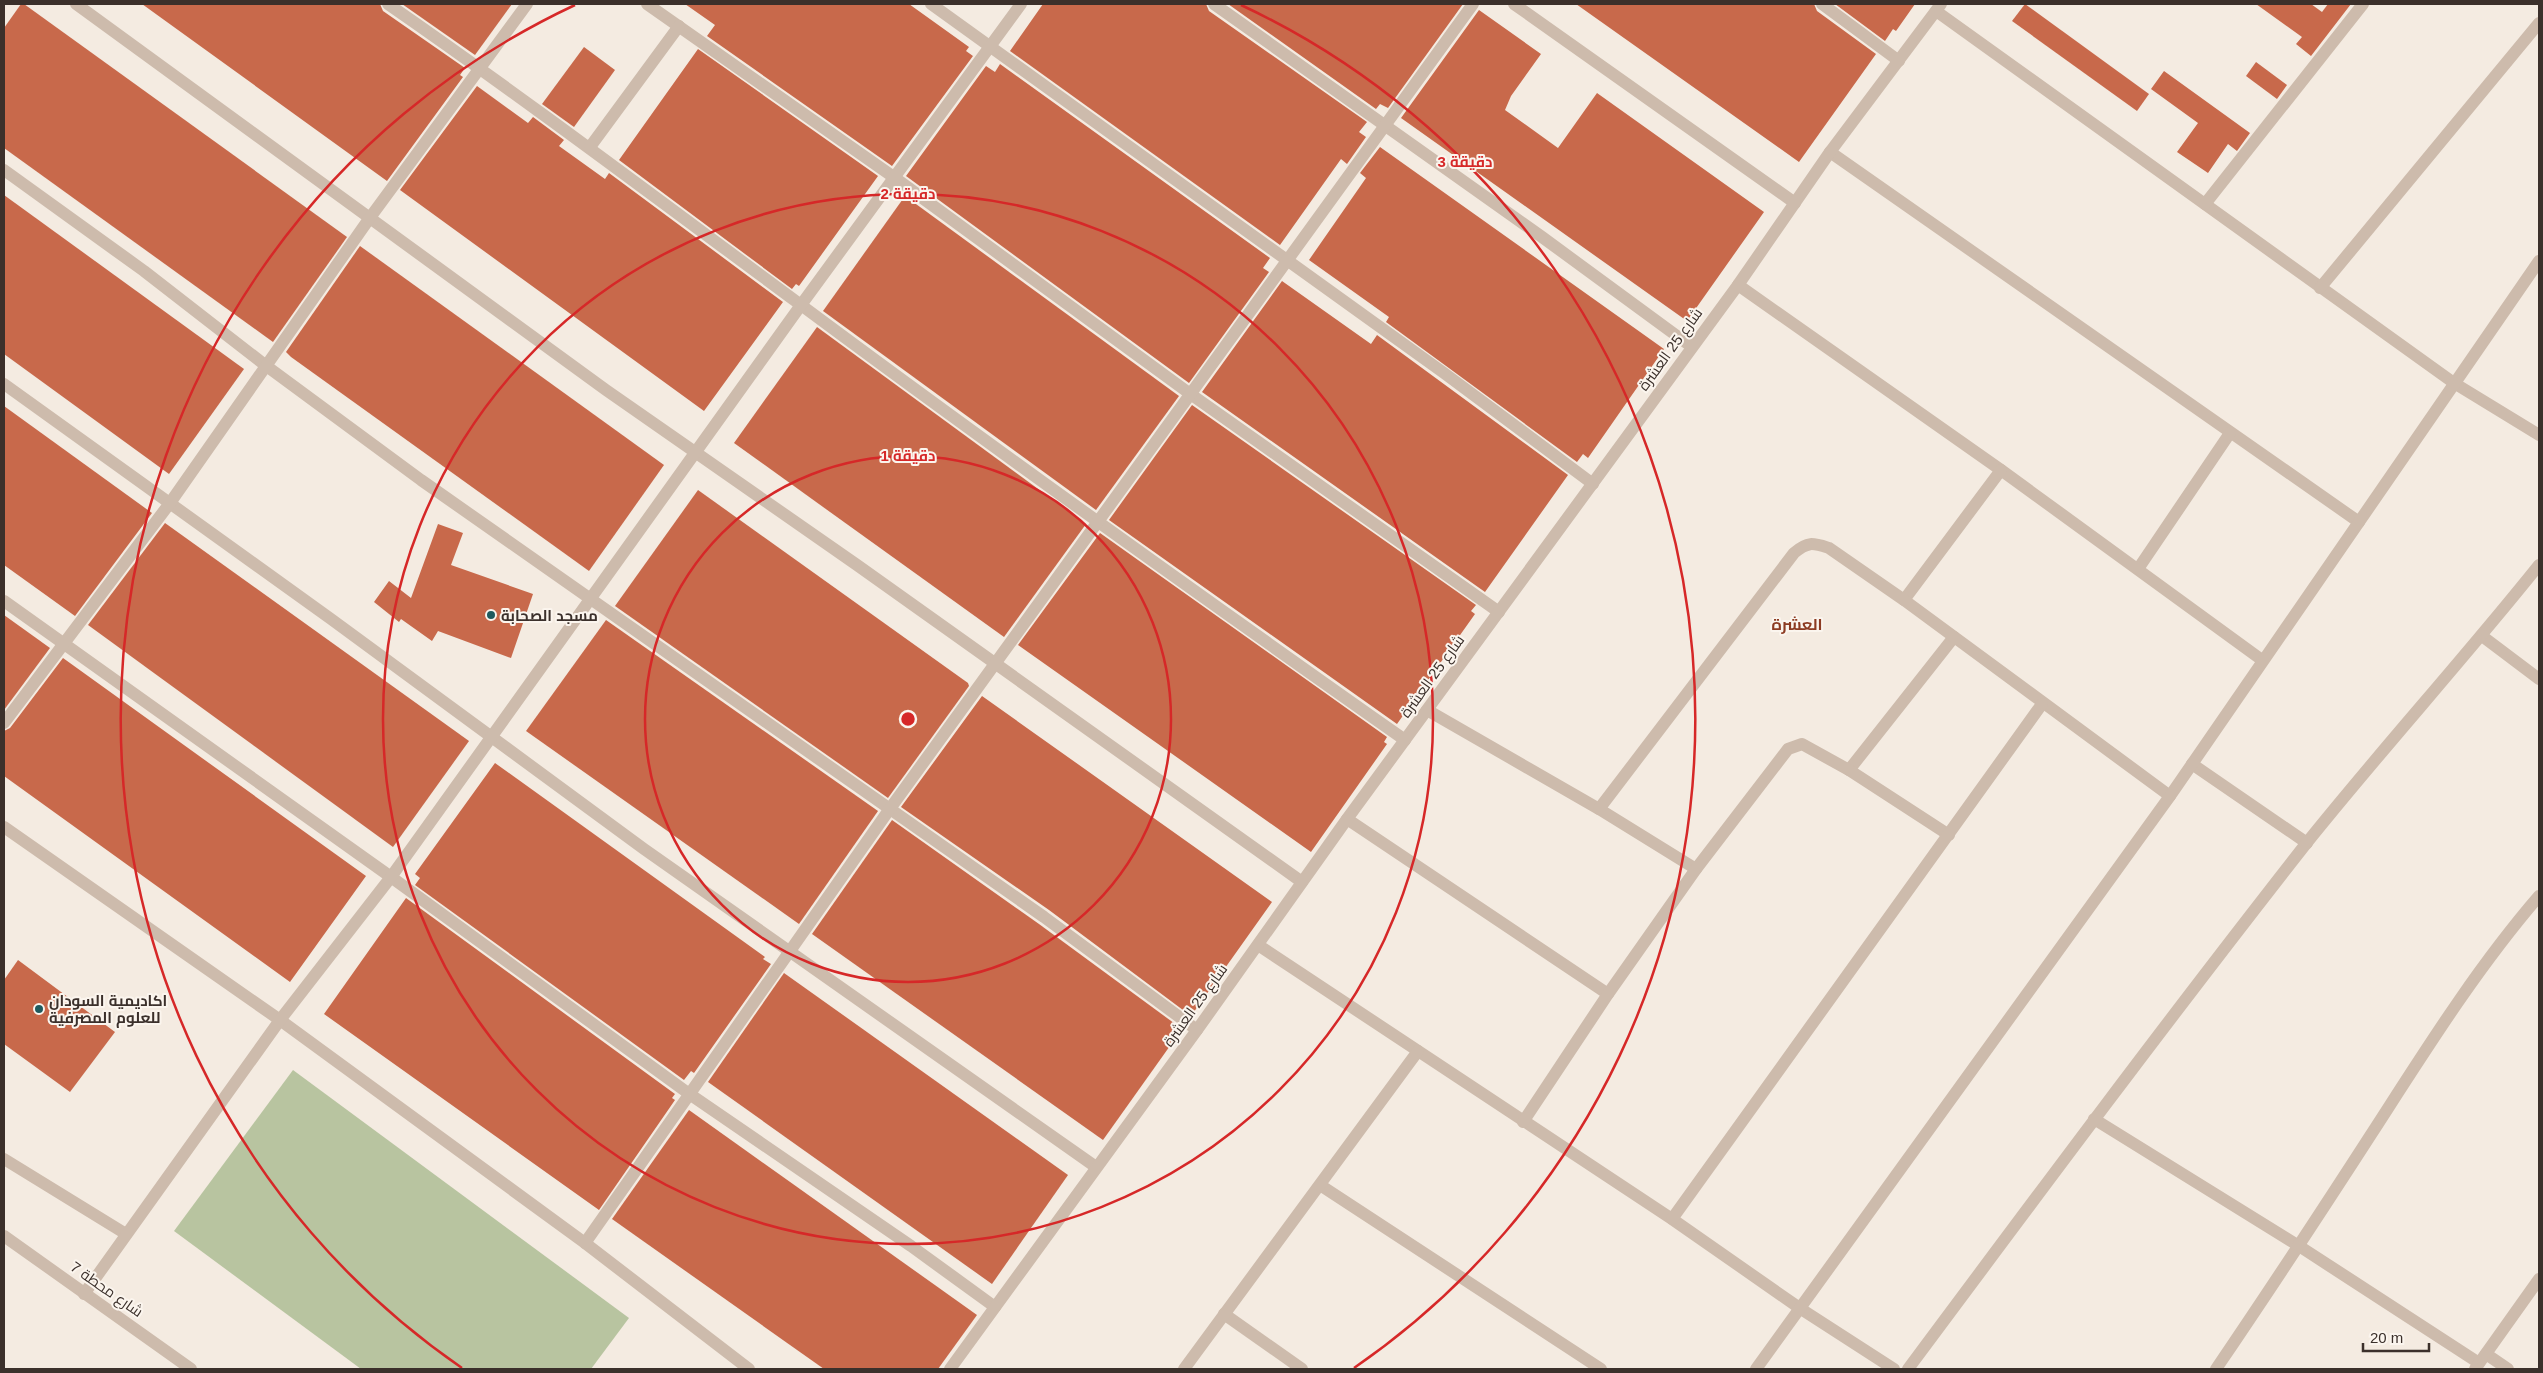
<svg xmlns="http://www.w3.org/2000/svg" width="2543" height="1373" font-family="Helvetica,Cairo,sans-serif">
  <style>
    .green { fill: #b8c4a0 }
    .building { fill: #c8694b }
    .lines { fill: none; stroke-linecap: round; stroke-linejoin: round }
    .minor { stroke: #cdbbac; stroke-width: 12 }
    .ring { fill: none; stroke: #d62828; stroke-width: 2.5 }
    .poi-dot { fill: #1f5a5e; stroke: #fbf5ee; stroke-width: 2 }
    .labels { text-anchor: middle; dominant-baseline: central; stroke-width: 4; stroke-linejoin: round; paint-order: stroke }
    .street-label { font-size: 15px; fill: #3b302b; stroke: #fbf5ee }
    .poi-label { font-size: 15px; font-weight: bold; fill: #3b302b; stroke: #fbf5ee; text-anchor: start }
    .neighbourhood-label { font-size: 16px; font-weight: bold; fill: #8c3b22; stroke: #fbf5ee }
    .centre { fill: #d62828; stroke: #fbf5ee; stroke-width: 2.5 }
    .ring-label { font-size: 15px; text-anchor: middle; font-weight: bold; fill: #d62828; stroke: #fbf5ee; stroke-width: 4; stroke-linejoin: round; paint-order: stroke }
  </style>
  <rect width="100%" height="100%" fill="#f4ebe1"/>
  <!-- green -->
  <polygon class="green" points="293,1070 629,1318 591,1369 361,1369 174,1231"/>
  <!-- building -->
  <g class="building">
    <polygon points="21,4 24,4 347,237 273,342 4,148 4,28"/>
    <polygon points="142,4 380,4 383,11 465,68 460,75 463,77 387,181"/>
    <polygon points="402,4 512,4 475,55"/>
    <polygon points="685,4 909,4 969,47 966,51 973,56 892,166 707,36 715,25"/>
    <polygon points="1043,4 1206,4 1209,11 1367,122 1359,132 1366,137 1347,164 1341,159 1280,245 1010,51"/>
    <polygon points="1228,4 1463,4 1388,108 1380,104 1376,109"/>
    <polygon points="1576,4 1814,4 1817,11 1876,54 1799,162"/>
    <polygon points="1835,4 1915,4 1896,31 1893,29 1885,41"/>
    <polygon points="2025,4 2149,94 2137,111 2012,21"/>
    <polygon points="2256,4 2311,4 2322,12 2328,4 2351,4 2311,56 2296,44 2302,37"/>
    <polygon points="1479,10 1541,54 1511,96 1505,110 1558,148 1597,93 1764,212 1687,321 1401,118"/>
    <polygon points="584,47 615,70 574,127 542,104"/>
    <polygon points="698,49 878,176 799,286 796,284 792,289 619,160"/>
    <polygon points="2256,62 2287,85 2277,99 2246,76"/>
    <polygon points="1000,64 1270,258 1263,268 1269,272 1189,383 906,176 986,66 995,72"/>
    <polygon points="2164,71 2250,133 2237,151 2228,144 2208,173 2177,152 2198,123 2151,89"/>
    <polygon points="477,86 528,123 533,117 564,140 559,146 605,179 609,173 783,302 704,411 400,190"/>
    <polygon points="1380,147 1664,349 1588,458 1583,454 1577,462 1386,322 1389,317 1309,260 1366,178 1360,173"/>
    <polygon points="4,195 244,369 169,474 4,354"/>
    <polygon points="905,196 1179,396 1096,510 823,311"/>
    <polygon points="360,246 664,465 589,571 291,357 286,352"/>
    <polygon points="1282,281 1371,344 1377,335 1568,475 1485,592 1202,392"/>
    <polygon points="817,327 1086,524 1004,637 734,443"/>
    <polygon points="1192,405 1476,605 1471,611 1475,614 1397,724 1109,520"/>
    <polygon points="4,406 152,513 75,616 4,565"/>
    <polygon points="698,490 968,683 969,686 888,798 615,606"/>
    <polygon points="165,523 469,741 393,847 88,625"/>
    <polygon points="438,524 463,533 451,565 533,594 511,658 438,631 432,641 401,619 399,622 374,602 389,581 411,598"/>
    <polygon points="1100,533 1387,737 1384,742 1387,744 1311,852 1018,645"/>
    <polygon points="4,615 50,648 4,710"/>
    <polygon points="606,620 878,811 799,924 526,731"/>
    <polygon points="63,658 366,876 290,982 4,776 4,731 10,728"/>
    <polygon points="982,696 1272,902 1191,1016 1049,910 901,807"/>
    <polygon points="495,763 765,957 763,959 771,964 694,1073 691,1071 684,1080 415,885 420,878 415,874"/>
    <polygon points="892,820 1039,924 1182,1029 1103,1140 812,934"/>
    <polygon points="406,898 675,1094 672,1098 675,1100 599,1210 324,1014"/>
    <polygon points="18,960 115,1032 70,1092 4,1044 4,980"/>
    <polygon points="784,973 1068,1175 992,1284 708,1082"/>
    <polygon points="689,1110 977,1315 938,1369 824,1369 612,1219"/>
  </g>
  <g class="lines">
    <!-- minor -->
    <g class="minor">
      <polyline points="76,4 606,390 857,565 1302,882"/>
      <path d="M388,4C528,101 664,204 801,305C1000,453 1202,597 1405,740"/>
      <polyline points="647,4 895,178 1189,393 1499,612"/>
      <polyline points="931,4 1444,373 1593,484"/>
      <polyline points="1214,4 1542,237 1692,347"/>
      <polyline points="1514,4 1795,203"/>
      <polyline points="1822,4 1899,61"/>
      <polyline points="1936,11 2454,383 2539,435"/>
      <polyline points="590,147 679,26"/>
      <polyline points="1830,152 2359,522"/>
      <polyline points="4,170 144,271 265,365 421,480 1044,917 1197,1030"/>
      <polyline points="2205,204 2363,4"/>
      <polyline points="1738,285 2001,470 2262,660"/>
      <polyline points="2320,288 2539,23"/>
      <polyline points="4,384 331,619 644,849 1096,1167"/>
      <polyline points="2138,569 2230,433"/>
      <polyline points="1904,600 2001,470"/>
      <polyline points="4,601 391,877 688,1093 911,1246 995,1307"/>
      <polyline points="2482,636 2539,679"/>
      <polyline points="1427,710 1599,809 1696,869"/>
      <polyline points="4,723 170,503 369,219 527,4"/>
      <polyline points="2192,764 2307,843"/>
      <polyline points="1849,770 1954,637"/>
      <path d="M1599,809L1794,553C1808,541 1813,543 1829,548L1904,600L2170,796"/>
      <polyline points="1347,819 1608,994"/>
      <polyline points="4,827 280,1020 585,1243 749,1369"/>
      <polyline points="1258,945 1672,1219 1801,1309 1894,1369"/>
      <polyline points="2094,1119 2299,1246 2479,1363"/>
      <polyline points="1523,1122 1608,994 1696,869 1788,749 1802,744 1849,770 1949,835"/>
      <polyline points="4,1159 126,1234"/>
      <polyline points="1320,1185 1601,1369"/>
      <polyline points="1672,1219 2042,704"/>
      <polyline points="4,1236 191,1369"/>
      <polyline points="585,1243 889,810 1473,4"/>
      <polyline points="84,1294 280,1020 391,877 801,305 1021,4"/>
      <polyline points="1224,1314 1302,1369"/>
      <polyline points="2486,1354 2508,1369"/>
      <polyline points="950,1369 1197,1030 1347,819 1738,285 1830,152 1941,4"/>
      <polyline points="1184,1369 1418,1051"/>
      <polyline points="1756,1369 2170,796 2539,261"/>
      <path d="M1908,1369C2039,1193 2170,1017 2305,845C2381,750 2463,660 2539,565"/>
      <path d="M2216,1369C2269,1291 2321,1212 2372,1133C2425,1051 2476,969 2539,896"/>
      <polyline points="2475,1369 2539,1279"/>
    </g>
  </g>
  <!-- distance rings -->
  <g class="ring">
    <circle cx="908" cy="719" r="263"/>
    <circle cx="908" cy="719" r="525"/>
    <path d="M462 1368A788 788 0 0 1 575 5M1241 5A788 788 0 0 1 1354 1368"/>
  </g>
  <!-- markers -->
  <g class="poi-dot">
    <circle cx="491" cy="615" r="5"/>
    <circle cx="39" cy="1009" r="5"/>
  </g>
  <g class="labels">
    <!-- street labels -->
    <g class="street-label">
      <text transform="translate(1670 349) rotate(-54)">شارع 25 العشرة</text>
      <text transform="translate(1432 676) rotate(-54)">شارع 25 العشرة</text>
      <text transform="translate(1195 1005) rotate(-54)">شارع 25 العشرة</text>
      <text transform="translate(107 1289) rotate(35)">شارع محطة 7</text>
    </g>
    <!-- poi labels -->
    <g class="poi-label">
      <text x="501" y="615">مسجد الصحابة</text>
      <text x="49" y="1000">اكاديمية السودان<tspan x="49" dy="17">للعلوم المصرفية</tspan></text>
    </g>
    <!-- neighbourhood labels -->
    <g class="neighbourhood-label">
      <text x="1797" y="624">العشرة</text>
    </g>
  </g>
  <circle cx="908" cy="719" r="8" class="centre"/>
  <g class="ring-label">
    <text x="1465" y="167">3 دقيقة</text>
    <text x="908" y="199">2 دقيقة</text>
    <text x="908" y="461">1 دقيقة</text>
  </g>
  <!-- border -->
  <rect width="2543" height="1373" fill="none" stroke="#3b302b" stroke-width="10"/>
  <!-- scale -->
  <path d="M2363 1343v8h66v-8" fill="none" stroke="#3b302b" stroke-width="2.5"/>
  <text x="2370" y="1343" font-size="15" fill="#3b302b" stroke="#fbf5ee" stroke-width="4" paint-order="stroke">20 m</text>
</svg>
